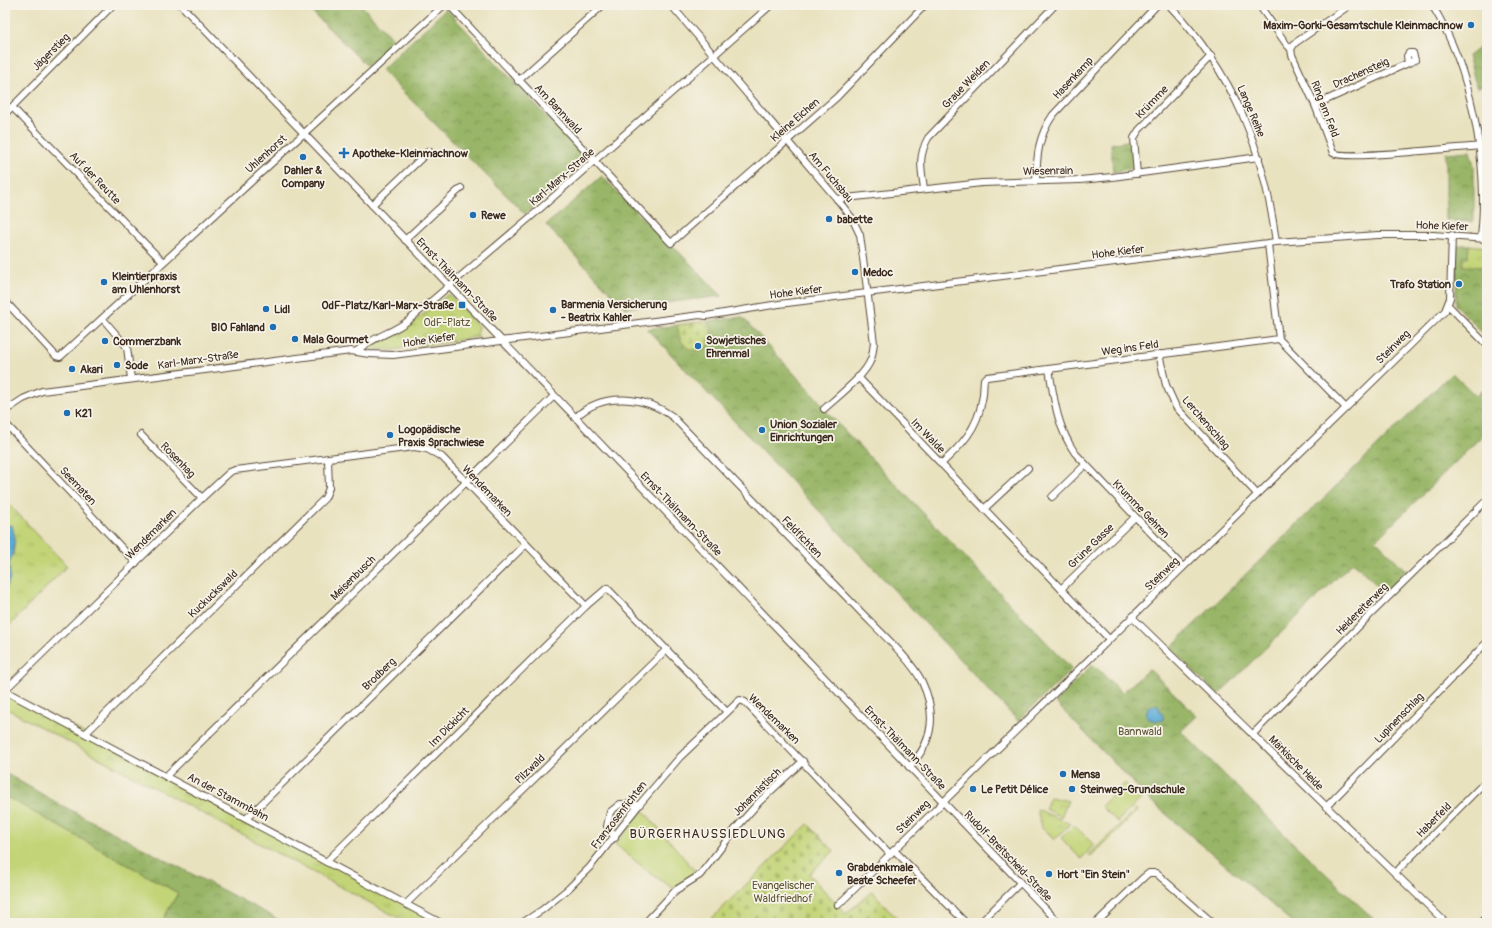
<svg xmlns="http://www.w3.org/2000/svg" width="1492" height="928" font-family="Pangolin,sans-serif">
  <style>
    .green { fill: #c2d477; stroke: #7e7f4a }
    .forest { fill: url(#forest-crowns); stroke: #6a7043 }
    .cemetery { fill: url(#cemetery-stones); stroke: #7e7f4a }
    .park { fill: url(#park-tufts); stroke: #7e7f4a }
    .water { fill: url(#water-ripples); stroke: #4c6a7a }
    .lines { fill: none; stroke-linecap: round; stroke-linejoin: round }
    .minor-casing { stroke: #554636; stroke-width: 8 }
    .minor { stroke: #fff; stroke-width: 6 }
    .poi-dot { fill: #1f6fb2; stroke: #f7f3e8; stroke-width: 1.5 }
    .labels { text-anchor: middle; dominant-baseline: central; stroke-width: 3.5; stroke-linejoin: round; paint-order: stroke }
    .poi-label { font-size: 11px; font-weight: bold; fill: #3b2a1e; stroke: #f7f3e8; text-anchor: start }
    .street-label { font-size: 11px; fill: #3b2a1e; stroke: #f7f3e8 }
    .park-label { font-size: 11px; fill: #5d5434; stroke: #f7f3e8 }
    .quarter-label { font-size: 13px; letter-spacing: 1px; fill: #3b2a1e; stroke: #f7f3e8 }
  </style>
  <defs>
    <pattern id="forest-crowns" width="20" height="18" patternUnits="userSpaceOnUse"><rect width="20" height="18" fill="#99b668"/><path d="M2 6a3 3 0 1 1 6 0M12 15a3 3 0 1 1 6 0" fill="none" stroke="#7e9455"/></pattern>
    <pattern id="cemetery-stones" width="16" height="16" patternUnits="userSpaceOnUse"><rect width="16" height="16" fill="#c2d477"/><path d="M2 7V4a2 2 0 0 1 4 0v3zM10 15v-3a2 2 0 0 1 4 0v3z" fill="#a8b666"/></pattern>
    <pattern id="park-tufts" width="24" height="20" patternUnits="userSpaceOnUse"><rect width="24" height="20" fill="#c2d477"/><path d="M3 7l-1-3M5 7V3M7 7l1-3M15 17l-1-3M17 17v-4M19 17l1-3" fill="none" stroke="#a8b666"/></pattern>
    <pattern id="water-ripples" width="26" height="14" patternUnits="userSpaceOnUse"><rect width="26" height="14" fill="#5cabd6"/><path d="M2 4q2-2 4 0t4 0M15 11q2-2 4 0t4 0" fill="none" stroke="#4d8bad"/></pattern>
  </defs>
  <rect width="100%" height="100%" fill="#f7f3e8"/>
  <filter id="ink" filterUnits="userSpaceOnUse"><feTurbulence type="fractalNoise" baseFrequency=".025" numOctaves="2"/><feDisplacementMap in="SourceGraphic" scale="8" xChannelSelector="R" yChannelSelector="G"/><feConvolveMatrix kernelMatrix="1 2 1 2 8 2 1 2 1" color-interpolation-filters="sRGB"/></filter>
  <filter id="wash" filterUnits="userSpaceOnUse"><feTurbulence type="fractalNoise" baseFrequency=".012" numOctaves="4" result="noise"/><feDisplacementMap in="SourceGraphic" scale="16" xChannelSelector="R" yChannelSelector="G"/><feGaussianBlur stdDeviation="0.9" result="paint"/><feColorMatrix in="noise" values="0 0 0 0 0 0 0 0 0 0 0 0 0 0 0 0 0 1.4 0 .05"/><feComposite in="paint" operator="in"/></filter>
  <g filter="url(#wash)">
    <rect width="100%" height="100%" fill="#e9e2bf"/>
    <!-- green -->
    <g class="green">
      <polygon points="1125,783 1141,799 1117,822 1101,806"/>
      <polygon points="5,796 178,893 161,923 5,923"/>
      <polygon points="1136,809 1137,811 1091,857 1089,855"/>
      <polygon points="643,810 695,871 674,889 650,873 615,844"/>
      <polygon points="1074,825 1094,845 1081,859 1061,838"/>
    </g>
    <!-- forest -->
    <g class="forest">
      <polygon points="305,5 361,5 395,41 367,66"/>
      <polygon points="446,9 586,159 525,214 381,70"/>
      <polygon points="1487,42 1487,84 1477,88 1468,56"/>
      <polygon points="1132,140 1134,168 1113,172 1111,144"/>
      <polygon points="1470,151 1474,166 1474,220 1472,222 1446,220 1446,153"/>
      <polygon points="602,176 671,248 673,246 722,296 625,308 546,225"/>
      <polygon points="1459,245 1469,245 1468,258 1463,266 1487,267 1487,337 1456,305 1457,246"/>
      <polygon points="742,317 822,404 824,409 1072,669 1018,721 647,329"/>
      <polygon points="1452,373 1476,396 1487,385 1487,431 1376,540 1406,571 1386,594 1353,562 1218,695 1170,648"/>
      <polygon points="1093,664 1122,693 1149,669 1197,716 1181,731 1293,843 1378,923 1293,923 1152,802 1055,702"/>
      <polygon points="5,773 61,805 285,923 161,923 178,893 5,796"/>
      <polygon points="622,806 632,807 613,833 609,827 612,814"/>
    </g>
    <!-- cemetery -->
    <g class="cemetery">
      <path d="M709,321C710,326 712,332 711,337C711,352 690,355 683,343C679,339 679,331 677,325Z"/>
      <polygon points="808,824 834,851 809,874 846,914 872,891 901,923 707,923"/>
    </g>
    <!-- park -->
    <g class="park">
      <polygon points="1469,245 1487,247 1487,267 1463,266 1463,258 1468,258"/>
      <polygon points="449,294 478,326 477,334 479,337 393,350 365,348 374,342 397,335"/>
      <polygon points="5,500 67,566 5,630"/>
      <polygon points="5,691 441,923 408,923 5,708"/>
      <polygon points="1050,797 1068,801 1061,817 1045,809"/>
      <polygon points="1037,809 1070,824 1054,840 1041,827"/>
    </g>
    <!-- water -->
    <g class="water">
      <polygon points="12,525 15,538 13,554 9,563 10,578 5,592 5,526"/>
      <path d="M1157,704L1163,716V720C1156,722 1151,721 1146,716L1148,708Z"/>
    </g>
  </g>
  <g filter="url(#ink)">
    <g class="lines">
      <!-- minor casing -->
      <g class="minor-casing">
        <g id="minor">
          <polyline points="181,5 1059,923"/>
          <polyline points="449,5 671,243 837,97 925,5"/>
          <path d="M671,5L837,199L852,218L860,235L874,343C873,348 873,354 871,359C866,375 837,397 824,409"/>
          <path d="M1169,5C1234,74 1264,149 1276,242"/>
          <polyline points="1259,5 1287,45 1291,49"/>
          <path d="M1350,5L1295,43L1291,49L1292,55L1315,105L1333,153C1346,161 1462,146 1487,146"/>
          <path d="M1432,5C1472,70 1489,163 1481,238"/>
          <polyline points="518,81 603,5"/>
          <polyline points="1315,105 1415,60 1413,53 1409,53 1407,56 1408,63"/>
          <polyline points="12,107 163,262"/>
          <polyline points="5,114 113,5"/>
          <polyline points="1137,174 1134,138 1139,130 1211,56"/>
          <path d="M1036,181C1037,154 1038,137 1053,115L1157,5"/>
          <path d="M924,188C921,168 918,157 928,138L1055,5"/>
          <polyline points="837,199 982,183 1080,180 1112,177 1259,157"/>
          <polyline points="372,205 429,151"/>
          <polyline points="405,240 461,188"/>
          <polyline points="1268,244 1279,339 1346,408"/>
          <polyline points="5,301 56,356 60,357 444,5"/>
          <polyline points="1448,305 1487,345"/>
          <polyline points="103,319 127,347 131,379"/>
          <path d="M357,351C372,337 393,333 409,320L534,214L771,5"/>
          <polyline points="1159,354 1166,385 1176,407 1257,494"/>
          <path d="M1049,369C1054,399 1057,427 1075,453L1183,567"/>
          <polyline points="858,377 1109,639"/>
          <polyline points="5,411 23,399 42,391 351,351 369,354 393,355 700,315 706,316 779,304 1276,242 1378,235 1433,235 1487,239"/>
          <path d="M575,418C602,391 645,396 673,417C734,481 797,545 858,609C876,628 912,660 922,682C937,714 934,742 909,767"/>
          <polyline points="5,423 136,563"/>
          <polyline points="141,435 202,498"/>
          <path d="M941,464C961,446 978,428 982,400C984,393 983,386 984,379L987,377L1279,339"/>
          <polyline points="1052,497 1085,465"/>
          <polyline points="984,509 1028,468"/>
          <polyline points="1061,589 1135,517"/>
          <polyline points="1132,617 1446,923"/>
          <polyline points="5,690 202,498 230,472 235,470 414,447 427,449 442,457 586,606"/>
          <polyline points="5,691 441,923"/>
          <polyline points="86,733 325,498 329,488 328,459"/>
          <polyline points="1253,734 1366,619 1487,500"/>
          <polyline points="166,776 554,396"/>
          <polyline points="1326,807 1487,642"/>
          <polyline points="247,818 526,544"/>
          <polyline points="615,838 607,826 610,812 620,804 639,805"/>
          <polyline points="894,850 966,923"/>
          <polyline points="326,862 586,606 607,588 727,712"/>
          <polyline points="1395,873 1487,780"/>
          <polyline points="406,904 667,649"/>
          <polyline points="838,905 1445,311 1450,298 1452,235"/>
          <polyline points="522,923 542,910 568,889 590,867 639,805 680,757 740,700 745,702 890,854"/>
          <polyline points="645,923 676,890 700,875 737,827 759,802 803,761"/>
          <polyline points="980,923 1020,883"/>
          <polyline points="1096,923 1144,877 1149,873 1156,873 1213,923"/>
          <polyline points="1481,923 1487,917"/>
        </g>
      </g>
      <!-- minor -->
      <use href="#minor" class="minor"/>
    </g>
  </g>
  <!-- markers -->
  <g class="poi-dot">
    <circle cx="1471" cy="25" r="4"/>
    <path d="M342 147h4v4h4v4h-4v4h-4v-4h-4v-4h4z"/>
    <circle cx="303" cy="157" r="4"/>
    <circle cx="473" cy="215" r="4"/>
    <circle cx="829" cy="219" r="4"/>
    <circle cx="855" cy="272" r="4"/>
    <circle cx="104" cy="282" r="4"/>
    <circle cx="1459" cy="284" r="4"/>
    <rect x="458" y="301" width="8" height="8" rx="2"/>
    <circle cx="266" cy="309" r="4"/>
    <circle cx="553" cy="310" r="4"/>
    <circle cx="273" cy="327" r="4"/>
    <circle cx="295" cy="339" r="4"/>
    <circle cx="105" cy="341" r="4"/>
    <circle cx="698" cy="346" r="4"/>
    <circle cx="117" cy="365" r="4"/>
    <circle cx="72" cy="369" r="4"/>
    <circle cx="67" cy="413" r="4"/>
    <circle cx="762" cy="430" r="4"/>
    <circle cx="390" cy="435" r="4"/>
    <circle cx="1063" cy="774" r="4"/>
    <circle cx="973" cy="789" r="4"/>
    <circle cx="1072" cy="789" r="4"/>
    <circle cx="839" cy="873" r="4"/>
    <circle cx="1049" cy="874" r="4"/>
  </g>
  <g class="labels">
    <!-- poi labels -->
    <g class="poi-label">
      <text x="1463" y="25" text-anchor="end">Maxim-Gorki-Gesamtschule Kleinmachnow</text>
      <text x="352" y="153">Apotheke-Kleinmachnow</text>
      <text x="303" y="170" text-anchor="middle">Dahler &amp;<tspan x="303" dy="13">Company</tspan></text>
      <text x="481" y="215">Rewe</text>
      <text x="837" y="219">babette</text>
      <text x="863" y="272">Medoc</text>
      <text x="112" y="276">Kleintierpraxis<tspan x="112" dy="13">am Uhlenhorst</tspan></text>
      <text x="1451" y="284" text-anchor="end">Trafo Station</text>
      <text x="561" y="304">Barmenia Versicherung<tspan x="561" dy="13">- Beatrix Kahler</tspan></text>
      <text x="454" y="305" text-anchor="end">OdF-Platz/Karl-Marx-Straße</text>
      <text x="274" y="309">Lidl</text>
      <text x="265" y="327" text-anchor="end">BIO Fahland</text>
      <text x="303" y="339">Mala Gourmet</text>
      <text x="706" y="340">Sowjetisches<tspan x="706" dy="13">Ehrenmal</tspan></text>
      <text x="113" y="341">Commerzbank</text>
      <text x="125" y="365">Sode</text>
      <text x="80" y="369">Akari</text>
      <text x="75" y="413">K21</text>
      <text x="770" y="424">Union Sozialer<tspan x="770" dy="13">Einrichtungen</tspan></text>
      <text x="398" y="429">Logopädische<tspan x="398" dy="13">Praxis Sprachwiese</tspan></text>
      <text x="1071" y="774">Mensa</text>
      <text x="981" y="789">Le Petit Délice</text>
      <text x="1080" y="789">Steinweg-Grundschule</text>
      <text x="847" y="867">Grabdenkmale<tspan x="847" dy="13">Beate Scheefer</tspan></text>
      <text x="1057" y="874">Hort "Ein Stein"</text>
    </g>
    <!-- street labels -->
    <g class="street-label">
      <text transform="translate(51 52) rotate(-45)">Jägerstieg</text>
      <text transform="translate(1361 73) rotate(-24)">Drachensteig</text>
      <text transform="translate(1073 78) rotate(-47)">Hasenkamp</text>
      <text transform="translate(966 84) rotate(-46)">Graue Weiden</text>
      <text transform="translate(1152 102) rotate(-46)">Krümme</text>
      <text transform="translate(558 109) rotate(47)">Am Bannwald</text>
      <text transform="translate(1325 109) rotate(69)">Ring am Feld</text>
      <text transform="translate(1251 111) rotate(67)">Lange Reihe</text>
      <text transform="translate(795 120) rotate(-41)">Kleine Eichen</text>
      <text transform="translate(266 154) rotate(-42)">Uhlenhorst</text>
      <text transform="translate(1048 171) rotate(-1)">Wiesenrain</text>
      <text transform="translate(562 177) rotate(-41)">Karl-Marx-Straße</text>
      <text transform="translate(831 177) rotate(50)">Am Fuchsbau</text>
      <text transform="translate(95 178) rotate(46)">Auf der Reutte</text>
      <text transform="translate(1442 226) rotate(2)">Hohe Kiefer</text>
      <text transform="translate(1118 252) rotate(-7)">Hohe Kiefer</text>
      <text transform="translate(457 280) rotate(46)">Ernst-Thälmann-Straße</text>
      <text transform="translate(796 292) rotate(-7)">Hohe Kiefer</text>
      <text transform="translate(429 340) rotate(-8)">Hohe Kiefer</text>
      <text transform="translate(1393 347) rotate(-45)">Steinweg</text>
      <text transform="translate(1130 348) rotate(-8)">Weg ins Feld</text>
      <text transform="translate(198 360) rotate(-8)">Karl-Marx-Straße</text>
      <text transform="translate(1206 423) rotate(49)">Lerchenschlag</text>
      <text transform="translate(928 436) rotate(46)">Im Walde</text>
      <text transform="translate(178 460) rotate(46)">Rosenhag</text>
      <text transform="translate(78 486) rotate(47)">Seematen</text>
      <text transform="translate(487 491) rotate(46)">Wendemarken</text>
      <text transform="translate(1141 509) rotate(46)">Krumme Gehren</text>
      <text transform="translate(681 514) rotate(46)">Ernst-Thälmann-Straße</text>
      <text transform="translate(151 534) rotate(-45)">Wendemarken</text>
      <text transform="translate(802 537) rotate(46)">Feldfichten</text>
      <text transform="translate(1091 546) rotate(-44)">Grüne Gasse</text>
      <text transform="translate(1162 574) rotate(-44)">Steinweg</text>
      <text transform="translate(353 578) rotate(-45)">Meisenbusch</text>
      <text transform="translate(213 594) rotate(-44)">Kuckuckswald</text>
      <text transform="translate(1362 609) rotate(-45)">Heidereiterweg</text>
      <text transform="translate(379 674) rotate(-44)">Brodberg</text>
      <text transform="translate(1399 718) rotate(-46)">Lupinenschlag</text>
      <text transform="translate(774 719) rotate(44)">Wendemarken</text>
      <text transform="translate(449 727) rotate(-45)">Im Dickicht</text>
      <text transform="translate(905 748) rotate(46)">Ernst-Thälmann-Straße</text>
      <text transform="translate(1296 763) rotate(45)">Märkische Heide</text>
      <text transform="translate(530 769) rotate(-44)">Pilzwald</text>
      <text transform="translate(757 792) rotate(-45)">Johannistisch</text>
      <text transform="translate(228 797) rotate(28)">An der Stammbahn</text>
      <text transform="translate(619 815) rotate(-52)">Franzosenfichten</text>
      <text transform="translate(913 817) rotate(-45)">Steinweg</text>
      <text transform="translate(1434 820) rotate(-45)">Haberfeld</text>
      <text transform="translate(1008 856) rotate(46)">Rudolf-Breitscheid-Straße</text>
    </g>
    <!-- park labels -->
    <g class="park-label">
      <text x="447" y="322">OdF-Platz</text>
      <text x="1140" y="731">Bannwald</text>
      <text x="783" y="885">Evangelischer<tspan x="783" dy="13">Waldfriedhof</tspan></text>
    </g>
    <!-- quarter labels -->
    <g class="quarter-label">
      <text x="708" y="834">BÜRGERHAUSSIEDLUNG</text>
    </g>
  </g>
  <!-- margin -->
  <rect width="1492" height="928" fill="none" stroke="#f7f3e8" stroke-width="20"/>
</svg>
